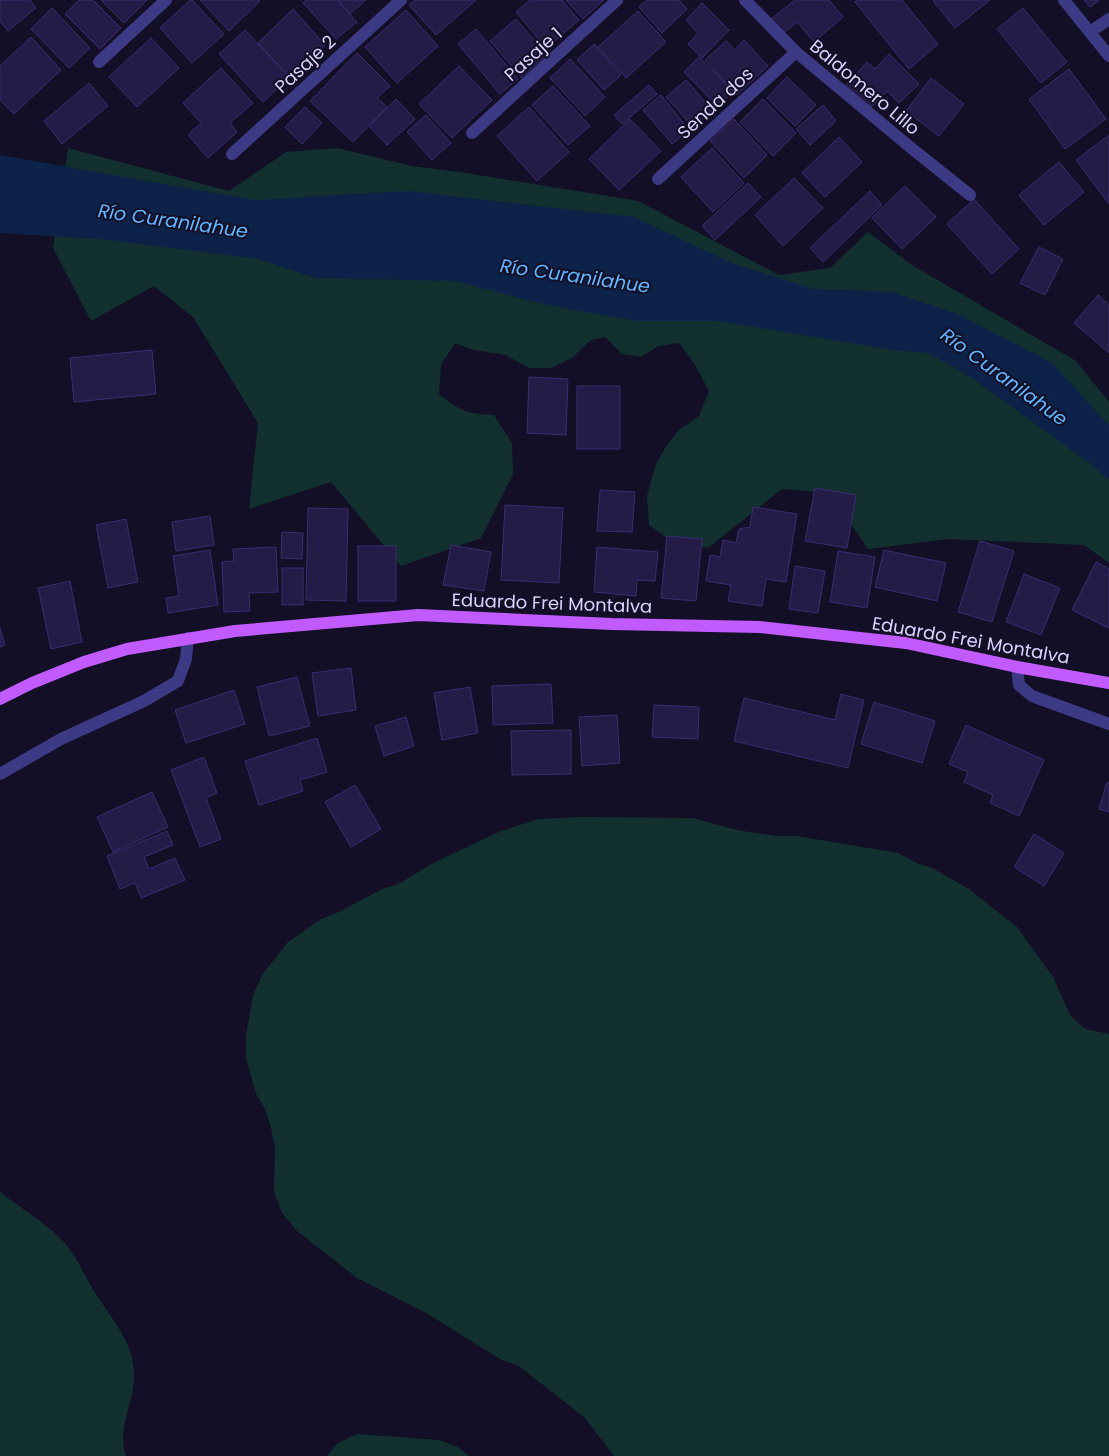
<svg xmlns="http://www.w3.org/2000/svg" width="1109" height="1456" font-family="Poppins,sans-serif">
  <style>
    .green { fill: #12302f }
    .water { fill: #0c2248 }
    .building { fill: #241b47; stroke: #3b2d73 }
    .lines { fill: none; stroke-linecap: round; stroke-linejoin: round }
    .minor { stroke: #3d3a85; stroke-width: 12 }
    .primary { stroke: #c25bff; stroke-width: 12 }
    .labels { text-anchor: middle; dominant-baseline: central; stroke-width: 4; stroke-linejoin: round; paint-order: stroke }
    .street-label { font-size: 18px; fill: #d9d4ff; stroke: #130f26 }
    .water-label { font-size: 19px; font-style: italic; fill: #62b6ff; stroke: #130f26 }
  </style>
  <rect width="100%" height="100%" fill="#130f26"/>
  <!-- green -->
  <g class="green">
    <path d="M68,148L229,191L286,152L337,148L412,166L466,173L638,201L779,275L830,268L868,232L912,265L1076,361L1109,402V563L1084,545L948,539L868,549L830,493L782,489L708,548L667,538L649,525L647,496L656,464L665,448L679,430L699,416L709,391L694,363L679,343L659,346L641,357L622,354L605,337L591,340L572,358L551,368H530L505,355L474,350L455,343L441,365L439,394C460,411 467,414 494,415L512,443L513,474L481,538L401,566L331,482L249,509L258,423L193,317L154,286L91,321L53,248Z"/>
    <polygon points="582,817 693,818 737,830 776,836 797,836 898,853 917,863 934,869 969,889 1017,927 1053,977 1070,1015 1085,1029 1109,1034 1109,1456 614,1456 585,1418 519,1366 500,1359 428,1314 357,1278 297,1231 282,1213 274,1192 275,1148 271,1128 265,1109 256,1094 246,1058 246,1036 253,995 262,975 288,942 321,919 341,911 380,890 398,884 435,862 501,831 539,819"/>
    <path d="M0,1192C19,1207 47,1224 63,1241C76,1255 82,1271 91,1286C107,1314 134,1340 134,1374C135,1403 116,1427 126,1456H0Z"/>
    <polygon points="357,1434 439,1440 458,1447 469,1456 327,1456 338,1443"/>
  </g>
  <!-- water -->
  <polygon class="water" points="0,155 254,200 408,191 634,217 734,264 815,289 892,292 958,314 1052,363 1109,425 1109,479 1084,459 969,376 928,353 893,350 718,321 635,321 543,304 455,281 316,278 258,259 100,239 0,233"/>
  <!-- building -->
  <g class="building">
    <polygon points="0,0 30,0 36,8 8,31 0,21"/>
    <polygon points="79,0 93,0 121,28 100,49 65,14"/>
    <polygon points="101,0 147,0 124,23"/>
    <polygon points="190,0 192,0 224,34 192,63 160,28"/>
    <polygon points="200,0 259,0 260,1 229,31"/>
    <polygon points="306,0 337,0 357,22 336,39 303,3"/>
    <polygon points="337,0 366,0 350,14"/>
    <polygon points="415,0 476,0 436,35 409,5"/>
    <polygon points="530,0 562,0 579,20 546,48 516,12"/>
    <polygon points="566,0 604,0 583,19"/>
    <polygon points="647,0 679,0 687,9 662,33 639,7"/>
    <polygon points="795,0 829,0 843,17 814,42 797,22 782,34 770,20"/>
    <polygon points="857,0 902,0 938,44 909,69 855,2"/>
    <polygon points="935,0 990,0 955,28 933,1"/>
    <polygon points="1084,0 1099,0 1090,7"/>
    <polygon points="702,3 729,30 702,58 688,44 698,33 686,20"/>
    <polygon points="52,8 90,48 69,68 31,29"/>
    <polygon points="1023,8 1067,62 1041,83 997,29"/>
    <polygon points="293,9 325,45 289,77 258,43"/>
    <polygon points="406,10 438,46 397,83 365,47"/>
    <polygon points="638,11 666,42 626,78 598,47"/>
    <polygon points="516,19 549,57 523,79 490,41"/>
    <polygon points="476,29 518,79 500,94 458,44"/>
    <polygon points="245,30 289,77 263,102 219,54"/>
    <polygon points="31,37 61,70 14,114 0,100 0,66"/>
    <polygon points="151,38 179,68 137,107 109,77"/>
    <polygon points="744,40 768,66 737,95 705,60 726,41 735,50"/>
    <polygon points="594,44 621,75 604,90 577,60"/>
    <polygon points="357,53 390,86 377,98 387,107 353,142 310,101"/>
    <polygon points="889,54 919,84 899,103 887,91 867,111 843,88 867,62 875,69"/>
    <polygon points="699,57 733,91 718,107 684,72"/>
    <polygon points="570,59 605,97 585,116 550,78"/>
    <polygon points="459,66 492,100 452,138 419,104"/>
    <polygon points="221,68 253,103 230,123 237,132 208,158 188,135 201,123 183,103"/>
    <polygon points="1069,69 1106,119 1065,149 1029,99"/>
    <polygon points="787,77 816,105 795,126 767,98"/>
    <polygon points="931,78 964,104 939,136 906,111"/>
    <polygon points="686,80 712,110 693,127 666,97"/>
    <polygon points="89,83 108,106 62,144 44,121"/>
    <polygon points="649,85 657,94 622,124 614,115"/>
    <polygon points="553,86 590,126 568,145 532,105"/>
    <polygon points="661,95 689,130 672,144 643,110"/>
    <polygon points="396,99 415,119 387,145 369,126"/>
    <polygon points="763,99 796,133 773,156 740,122"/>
    <polygon points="823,105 836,121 810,145 796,129"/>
    <polygon points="305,107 322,123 302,144 285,127"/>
    <polygon points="529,107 569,152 537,181 497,136"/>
    <polygon points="426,115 451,143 432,160 407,132"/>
    <polygon points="630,119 661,151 619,190 589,159"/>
    <polygon points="734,119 767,155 744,178 710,141"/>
    <polygon points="1109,135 1109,204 1076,160"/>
    <polygon points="839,137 862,162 825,197 802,173"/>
    <polygon points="712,148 744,183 713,212 681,177"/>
    <polygon points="1059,162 1084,192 1044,225 1019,195"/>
    <polygon points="794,178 823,208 783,246 755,215"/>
    <polygon points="748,183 761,197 715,240 702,226"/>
    <polygon points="905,186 936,217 902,249 872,218"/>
    <polygon points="870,191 882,205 823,262 810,248"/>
    <polygon points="974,199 1019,249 992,274 947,224"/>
    <polygon points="1039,247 1063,259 1045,295 1020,283"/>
    <polygon points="1098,295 1109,305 1109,353 1074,323"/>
    <polygon points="152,350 156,394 74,402 70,358"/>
    <polygon points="529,377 568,379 566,435 527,433"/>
    <rect x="577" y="386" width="43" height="63"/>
    <polygon points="815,488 856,495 847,548 805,541"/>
    <polygon points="600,490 635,492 632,532 597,531"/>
    <polygon points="505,505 563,508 559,583 501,580"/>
    <polygon points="753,507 797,514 786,582 766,579 762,606 728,601 731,585 706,581 710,555 720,557 723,540 736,543 739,529 750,527"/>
    <polygon points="308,508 348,509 346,601 306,600"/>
    <polygon points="210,516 214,545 176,551 172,522"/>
    <polygon points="126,519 138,582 108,588 96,525"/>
    <polygon points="282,532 303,533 302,559 281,558"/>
    <polygon points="667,536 702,539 696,601 661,598"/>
    <polygon points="980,541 1014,551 992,622 958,612"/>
    <polygon points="451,545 491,552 484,591 443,585"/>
    <rect x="358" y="546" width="38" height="55"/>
    <polygon points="276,547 278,592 249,593 250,611 224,612 222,562 234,561 233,549"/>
    <polygon points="597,547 658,552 655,581 637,580 636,596 594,592"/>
    <polygon points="210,550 218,605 168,613 166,598 179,596 173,556"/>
    <polygon points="884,550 946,563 937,601 875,587"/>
    <polygon points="838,551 875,557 867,608 830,602"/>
    <polygon points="1096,562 1109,569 1109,628 1072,610"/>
    <polygon points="795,566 825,571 818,613 789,609"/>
    <rect x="282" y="568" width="21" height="37"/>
    <polygon points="1024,574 1060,588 1041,635 1006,622"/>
    <polygon points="70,581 82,642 51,649 38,588"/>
    <polygon points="0,628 5,645 0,647"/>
    <polygon points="351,668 356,710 318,716 312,673"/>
    <polygon points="297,677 310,726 269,736 257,687"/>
    <polygon points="551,684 553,723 493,725 492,686"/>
    <polygon points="470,687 478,733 442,740 434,693"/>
    <polygon points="234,690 245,724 186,743 175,710"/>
    <polygon points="841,694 864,700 848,768 734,741 744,698 835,720"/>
    <polygon points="874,702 935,721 922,763 861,744"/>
    <polygon points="654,705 699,707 698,739 652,737"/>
    <polygon points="617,715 620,763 582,766 579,717"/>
    <polygon points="406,717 414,746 384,756 375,726"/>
    <polygon points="966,725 1044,760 1019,816 990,803 993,795 964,782 968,772 949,764"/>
    <polygon points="571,730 571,774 512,775 511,731"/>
    <polygon points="317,738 327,772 300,780 303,791 259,805 245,761"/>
    <polygon points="204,757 217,793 206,798 221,839 200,847 171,770"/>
    <polygon points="1107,782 1109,783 1109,812 1099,809"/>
    <polygon points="355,785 381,829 351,847 325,802"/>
    <polygon points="152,792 168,827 113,852 97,817"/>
    <polygon points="167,831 173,845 144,857 149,869 175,858 185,880 141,898 135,883 120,889 107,856"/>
    <polygon points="1034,834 1064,853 1044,886 1014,867"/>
  </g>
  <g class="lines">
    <!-- minor -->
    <g class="minor">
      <polyline points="745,0 796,52 910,147 970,195"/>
      <polyline points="1064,0 1109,56"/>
      <polyline points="1090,32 1109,19"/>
      <polyline points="99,62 166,0"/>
      <polyline points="472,133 617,0"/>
      <polyline points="232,154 401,0"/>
      <polyline points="658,179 796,52"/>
      <polyline points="1017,667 1019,685 1032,696 1109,724"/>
      <polyline points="0,774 61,739 144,701 178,681 186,659 188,638"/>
    </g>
    <!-- primary -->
    <polyline class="primary" points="0,699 32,683 84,662 127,649 235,631 418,615 612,624 760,627 906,643 1017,667 1109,683"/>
  </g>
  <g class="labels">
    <!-- street labels -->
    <g class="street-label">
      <text transform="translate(533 54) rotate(-42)">Pasaje 1</text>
      <text transform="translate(305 64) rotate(-43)">Pasaje 2</text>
      <text transform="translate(865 87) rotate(40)">Baldomero Lillo</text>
      <text transform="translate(715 103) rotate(-43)">Senda dos</text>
      <text transform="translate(552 603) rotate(2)">Eduardo Frei Montalva</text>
      <text transform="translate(971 640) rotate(10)">Eduardo Frei Montalva</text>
    </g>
    <!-- water labels -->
    <g class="water-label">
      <text transform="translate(173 221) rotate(8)">Río Curanilahue</text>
      <text transform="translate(575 276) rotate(8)">Río Curanilahue</text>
      <text transform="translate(1004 377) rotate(36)">Río Curanilahue</text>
    </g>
  </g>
</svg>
